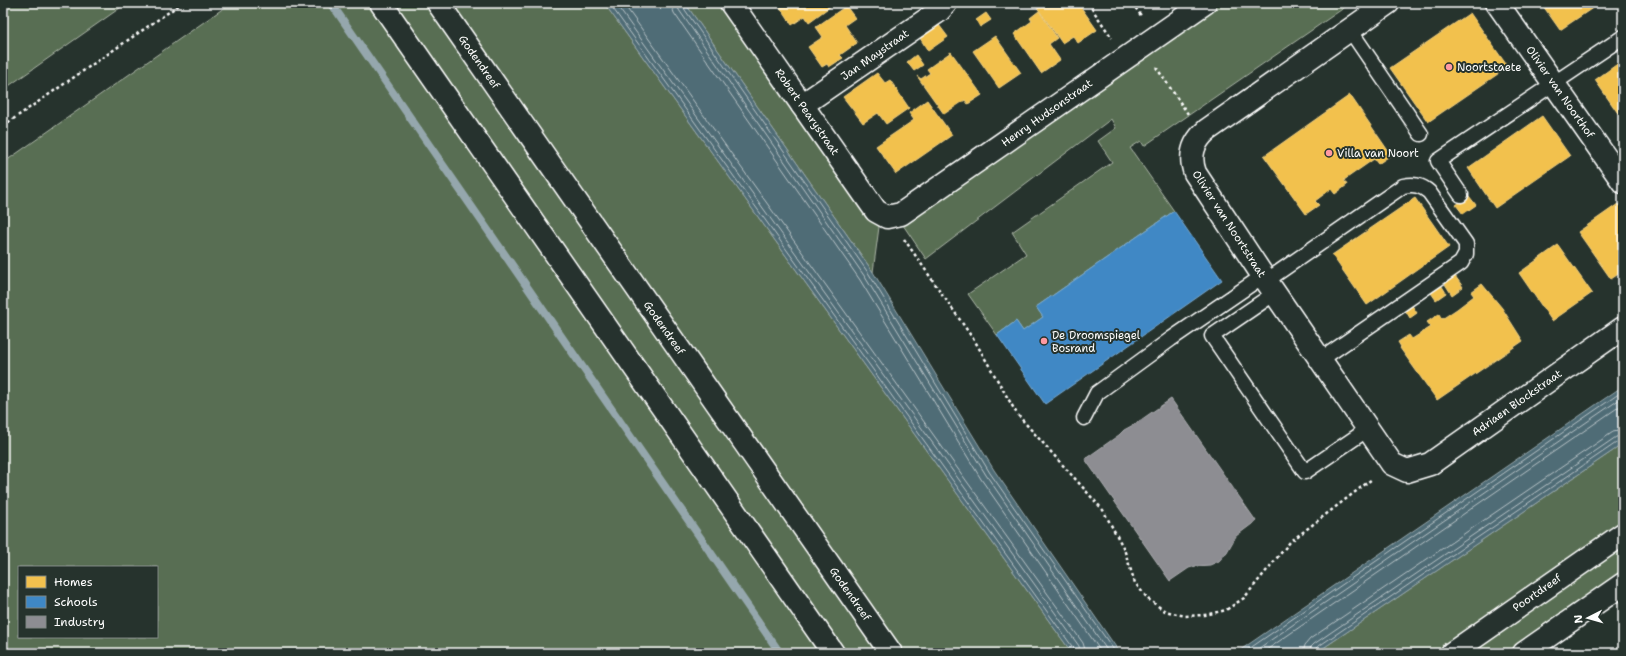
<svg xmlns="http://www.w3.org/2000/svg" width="1626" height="656" font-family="'Shantell Sans',sans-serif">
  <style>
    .green { fill: #586e52; stroke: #acb6a8; fill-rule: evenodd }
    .water { fill: #4f6c76; stroke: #95a7ad }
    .homes { fill: #f2c14e; stroke: #f6d483 }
    .schools { fill: #3f88c5; stroke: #79acd6 }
    .industry { fill: #8d8d92; stroke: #afafb3 }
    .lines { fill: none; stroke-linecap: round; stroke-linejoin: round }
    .shore { stroke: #b9c4c8; stroke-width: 1 }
    .stream { stroke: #95a7ad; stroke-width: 8 }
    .lane-casing { stroke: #fff; stroke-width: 17 }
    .street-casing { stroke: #fff; stroke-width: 25 }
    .secondary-casing { stroke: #fff; stroke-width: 25 }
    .path { stroke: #fff; stroke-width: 2.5; stroke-dasharray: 3 3; stroke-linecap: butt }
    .lane { stroke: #26332d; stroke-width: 14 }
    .street { stroke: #26332d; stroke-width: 22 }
    .secondary { stroke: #26332d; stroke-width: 22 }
    .poi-dot { fill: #ff9aa2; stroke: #26332d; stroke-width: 1.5 }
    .labels { text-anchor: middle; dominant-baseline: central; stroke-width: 4; stroke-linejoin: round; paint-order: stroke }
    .street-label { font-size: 11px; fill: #fff; stroke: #26332d }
    .poi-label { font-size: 11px; fill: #fff; stroke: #26332d; text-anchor: start }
  </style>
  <rect width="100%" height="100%" fill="#26332d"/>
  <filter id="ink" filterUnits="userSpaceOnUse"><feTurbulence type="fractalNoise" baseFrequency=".025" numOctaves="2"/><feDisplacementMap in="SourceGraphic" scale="8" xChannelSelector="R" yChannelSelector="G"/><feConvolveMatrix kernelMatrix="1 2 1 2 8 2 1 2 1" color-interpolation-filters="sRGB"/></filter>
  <g filter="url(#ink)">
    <!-- green -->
    <g class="green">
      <polygon points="3,3 127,3 3,90"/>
      <path d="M231,3H375L827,653H3V163ZM19,567H157V637H19Z"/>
      <polygon points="393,3 431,3 884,653 845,653"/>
      <polygon points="449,3 604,3 1072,653 902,653"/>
      <polygon points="685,3 722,3 879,227 873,272"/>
      <polygon points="1221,3 1351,3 1144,146 1141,141 1130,148 1174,211 1036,307 1043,317 1023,331 1016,321 997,335 968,294 1026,254 1012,232 1112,162 1098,141 1116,128 1111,119 926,259 903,225"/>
      <polygon points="1623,444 1623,525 1439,653 1316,653"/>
      <polygon points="1623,542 1623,572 1506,653 1464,653"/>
    </g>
    <!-- water -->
    <g class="water">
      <polygon points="604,3 685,3 873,272 994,470 1120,653 1072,653"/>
      <polygon points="1623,386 1623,444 1316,653 1236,653"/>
    </g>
    <!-- homes -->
    <g class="homes">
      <polygon points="785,3 835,3 809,22 805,16 792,25 780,7"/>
      <polygon points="1034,3 1078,3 1097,30 1078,43 1073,36 1062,43"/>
      <polygon points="1541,3 1600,3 1560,30"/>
      <polygon points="846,6 855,18 845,25 857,43 840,55 843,58 829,67 827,64 822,67 808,47 823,37 816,27"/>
      <polygon points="1039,11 1057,38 1049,44 1060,60 1041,73 1014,34 1032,21 1030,18"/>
      <polygon points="986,13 991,20 980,27 976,20"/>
      <polygon points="1470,13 1508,67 1428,122 1390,68"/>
      <polygon points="939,25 948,37 928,51 920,38"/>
      <polygon points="995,36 1021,73 999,88 973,51"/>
      <polygon points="951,52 982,95 968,104 965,100 944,114 917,76 921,79 930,73 927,69"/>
      <polygon points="916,55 923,65 914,71 907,62"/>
      <polygon points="1623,60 1623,119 1622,119 1595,80"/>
      <polygon points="877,73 885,83 890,80 909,108 886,124 878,113 863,123 843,97"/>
      <polygon points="1350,95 1391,155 1378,164 1374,159 1344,180 1347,185 1335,194 1331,189 1315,201 1319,205 1306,214 1264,156"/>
      <polygon points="927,100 952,135 896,174 876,146 914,120 909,113"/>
      <polygon points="1542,116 1570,156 1495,208 1468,168"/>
      <polygon points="1469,196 1476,205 1463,214 1456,205"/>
      <polygon points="1415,198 1449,247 1367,305 1332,255"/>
      <polygon points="1618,204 1623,212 1623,271 1611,279 1578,232"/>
      <polygon points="1558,245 1592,293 1552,321 1519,273"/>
      <polygon points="1455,276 1463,287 1452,295 1445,284"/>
      <polygon points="1440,283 1446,293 1436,300 1429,290"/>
      <polygon points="1482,284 1502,308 1523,341 1437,400 1400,348 1401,347 1398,342 1409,335 1412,339 1431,327 1427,322 1439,314 1442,319 1457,309 1474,296 1471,292"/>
      <polygon points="1411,304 1417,313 1410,318 1404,308"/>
    </g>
    <!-- schools -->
    <polygon class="schools" points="1174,211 1222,280 1045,404 997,335 1016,321 1023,331 1043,317 1036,307"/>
    <!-- industry -->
    <polygon class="industry" points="1171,399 1256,521 1236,536 1227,552 1219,561 1210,565 1196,566 1189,568 1170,581 1085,459 1119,435 1124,430 1135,424"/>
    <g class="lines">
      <!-- shore -->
      <g class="shore">
        <polyline points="609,3 1074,649 1075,653"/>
        <polyline points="615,3 1079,646 1080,653"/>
        <polyline points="623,3 1083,643 1086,653"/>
        <polyline points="671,3 674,13 860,280 981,479 1102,653"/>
        <polyline points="677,3 679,10 865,277 986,475 1109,653"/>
        <polyline points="682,3 683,7 869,274 990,473 1116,653"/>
        <polyline points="1243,653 1623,391"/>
        <polyline points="1252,653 1623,397"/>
        <polyline points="1262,653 1623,404"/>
        <polyline points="1303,653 1305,645 1310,639 1613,432 1623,430"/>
        <polyline points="1309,653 1310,648 1314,644 1616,437 1623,436"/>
        <polyline points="1314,653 1316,648 1619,441 1623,441"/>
      </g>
      <!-- stream -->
      <polyline class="stream" points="331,3 780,653"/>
      <!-- lane casing -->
      <g class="lane-casing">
        <g id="lane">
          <polyline points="1350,30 1421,134"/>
          <polyline points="1461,195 1438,161 1623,37"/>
          <path d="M1266,281L1403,186C1414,184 1421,185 1429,192L1466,244V254L1461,263L1320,360"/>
          <polyline points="1275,293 1212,336 1305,472 1368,429"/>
          <polyline points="1084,418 1097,393 1171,339 1263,276"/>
        </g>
      </g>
      <!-- street casing -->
      <g class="street-casing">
        <g id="street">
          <polyline points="731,3 876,211 887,217 901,214 1205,3"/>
          <path d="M1388,3L1207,130C1193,142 1189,156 1195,173L1263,276L1392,464L1407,471L1430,464L1623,328"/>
          <polyline points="1497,3 1623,182"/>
          <polyline points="802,105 939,11 946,3"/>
        </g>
      </g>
      <!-- secondary casing -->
      <g class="secondary-casing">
        <g id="secondary">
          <polyline points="381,3 833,653"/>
          <polyline points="438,3 891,653"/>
          <polyline points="1452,653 1623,534"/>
          <polyline points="1524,653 1623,584"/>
        </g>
      </g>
      <!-- path -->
      <g class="path">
        <polyline points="1088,3 1112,38"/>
        <polyline points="1132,3 1142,17"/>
        <polyline points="1156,67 1188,114"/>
        <polyline points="3,126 182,3"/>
        <polyline points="904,239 976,343 1017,414 1103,510 1124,549 1135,583 1148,599 1165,611 1185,616 1205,615 1226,610 1244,598 1290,542 1372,479"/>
      </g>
      <!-- lane -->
      <use href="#lane" class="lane"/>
      <!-- street -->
      <use href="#street" class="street"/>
      <!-- secondary -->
      <use href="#secondary" class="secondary"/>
    </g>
  </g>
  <!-- markers -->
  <g class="poi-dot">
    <circle cx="1449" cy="67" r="4"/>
    <circle cx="1329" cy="153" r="4"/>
    <circle cx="1044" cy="341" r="4"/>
  </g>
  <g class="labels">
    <!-- street labels -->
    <g class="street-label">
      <text transform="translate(875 55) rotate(-35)">Jan Maystraat</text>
      <text transform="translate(479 62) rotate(55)">Godendreef</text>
      <text transform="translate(1560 92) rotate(55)">Olivier van Noorthof</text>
      <text transform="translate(807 112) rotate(55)">Robert Pearystraat</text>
      <text transform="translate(1047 113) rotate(-35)">Henry Hudsonstraat</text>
      <text transform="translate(1229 224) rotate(57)">Olivier van Noortstraat</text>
      <text transform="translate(664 328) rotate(55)">Godendreef</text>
      <text transform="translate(1517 403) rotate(-35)">Adriaen Blockstraat</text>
      <text transform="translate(1537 593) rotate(-35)">Poortdreef</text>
      <text transform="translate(850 594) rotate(55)">Godendreef</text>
    </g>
    <!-- poi labels -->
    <g class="poi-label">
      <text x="1457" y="67">Noortstaete</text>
      <text x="1337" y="153">Villa van Noort</text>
      <text x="1052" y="335">De Droomspiegel<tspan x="1052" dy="13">Bosrand</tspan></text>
    </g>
  </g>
  <!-- margin -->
  <rect width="1626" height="656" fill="none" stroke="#26332d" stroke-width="16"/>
  <rect x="8" y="8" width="1610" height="640" fill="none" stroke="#fff" stroke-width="1.5" filter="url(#ink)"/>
  <!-- legend -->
  <rect x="18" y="566" width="140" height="72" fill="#26332d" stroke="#7d8581"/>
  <rect x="26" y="576" width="20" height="12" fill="#f2c14e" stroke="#7d8581"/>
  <text x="54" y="586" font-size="12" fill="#ffffff">Homes</text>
  <rect x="26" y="596" width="20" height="12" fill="#3f88c5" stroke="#7d8581"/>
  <text x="54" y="606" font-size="12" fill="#ffffff">Schools</text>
  <rect x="26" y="616" width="20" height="12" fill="#8d8d92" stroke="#7d8581"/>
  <text x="54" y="626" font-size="12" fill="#ffffff">Industry</text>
  <!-- north arrow -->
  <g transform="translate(1588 618) rotate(264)" stroke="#26332d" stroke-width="3" paint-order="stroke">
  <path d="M0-3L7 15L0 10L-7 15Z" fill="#ffffff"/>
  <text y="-6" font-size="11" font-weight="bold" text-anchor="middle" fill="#ffffff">N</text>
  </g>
</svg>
